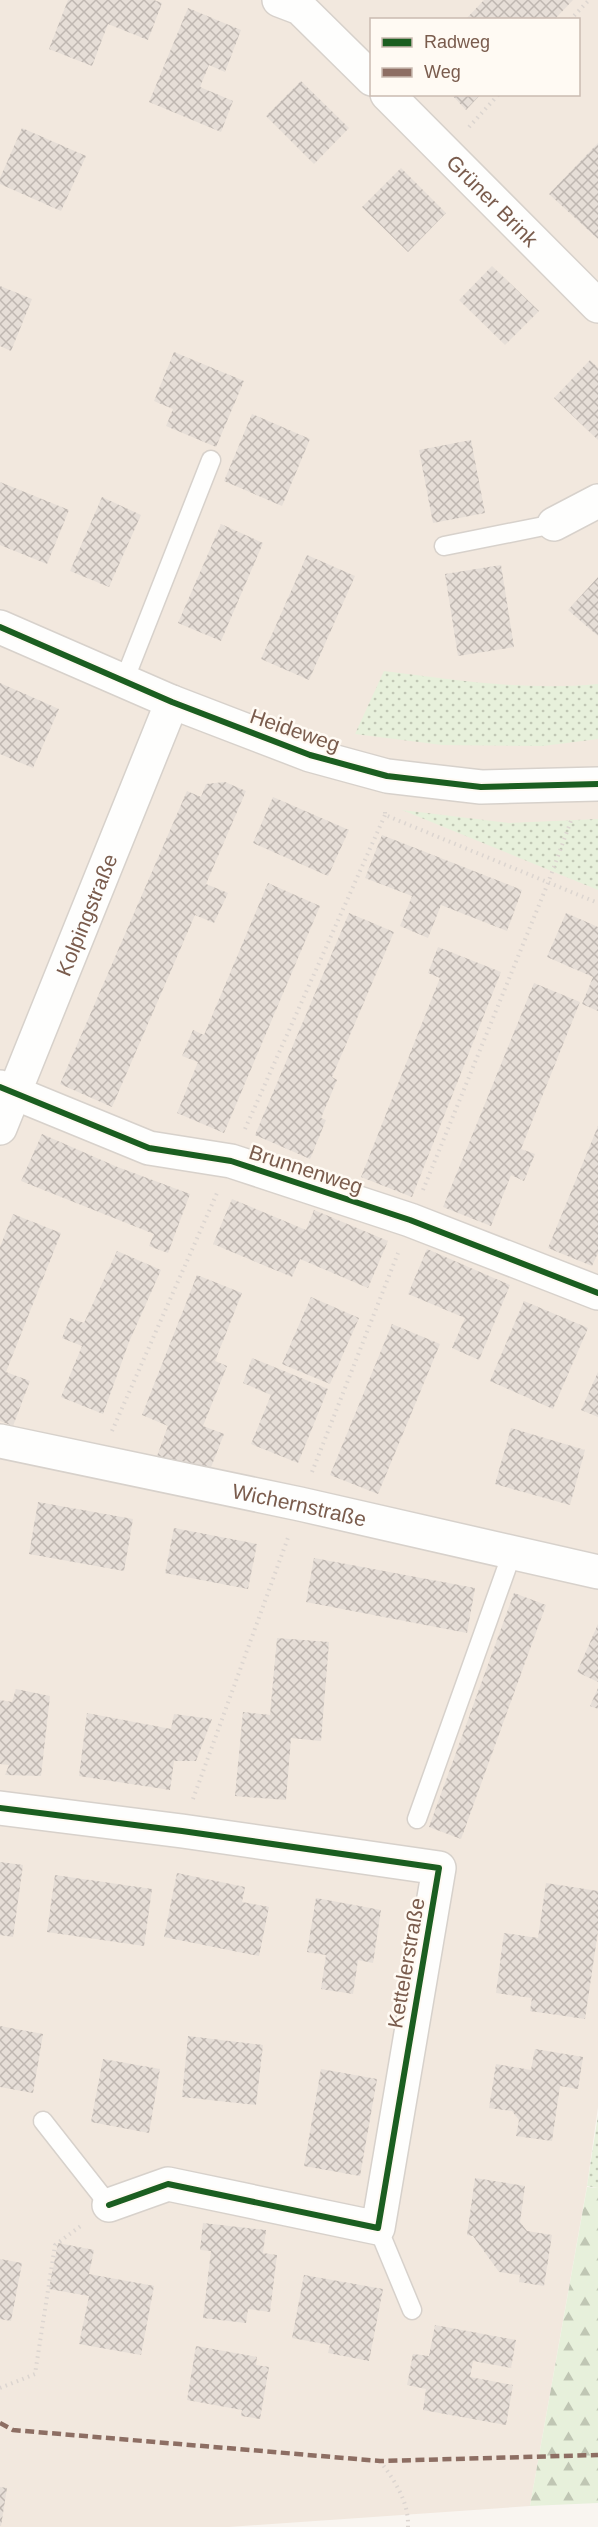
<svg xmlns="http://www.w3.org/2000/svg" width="598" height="2527" font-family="Helvetica,sans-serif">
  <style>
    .residential { fill: #f2e8de; fill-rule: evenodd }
    .grass { fill: url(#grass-dots) }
    .forest { fill: url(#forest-firs) }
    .building { fill: url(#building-cross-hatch) }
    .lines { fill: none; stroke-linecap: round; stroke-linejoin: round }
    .lane-casing { stroke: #d7d1cb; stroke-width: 21 }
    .street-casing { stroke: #d7d1cb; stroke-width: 36 }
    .path { stroke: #dcd5d0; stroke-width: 4; stroke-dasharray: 1.5 4.5; stroke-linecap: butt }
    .lane { stroke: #fefefd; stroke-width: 18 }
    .street { stroke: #fefefd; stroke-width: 33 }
    .quiet { stroke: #8d6e63; stroke-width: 4.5; stroke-dasharray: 9 4.5; stroke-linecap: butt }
    .cycleway-casing { stroke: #fffaf3; stroke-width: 10 }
    .cycleway { stroke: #1b5e20; stroke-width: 6 }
    .labels { text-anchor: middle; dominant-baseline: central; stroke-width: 5; stroke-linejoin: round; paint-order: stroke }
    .street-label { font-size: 21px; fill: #7a5c4d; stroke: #fffaf3 }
  </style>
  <defs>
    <pattern id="grass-dots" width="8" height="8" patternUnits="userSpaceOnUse" patternTransform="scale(1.5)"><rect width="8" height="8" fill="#e7f0db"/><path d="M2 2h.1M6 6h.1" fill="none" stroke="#c0c6b4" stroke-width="1.8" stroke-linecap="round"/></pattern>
    <pattern id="forest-firs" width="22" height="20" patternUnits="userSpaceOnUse" patternTransform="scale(1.5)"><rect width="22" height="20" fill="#e7f0db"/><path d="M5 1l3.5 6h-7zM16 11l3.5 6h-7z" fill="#c0c6b4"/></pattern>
    <pattern id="building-cross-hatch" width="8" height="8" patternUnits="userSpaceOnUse" patternTransform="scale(1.5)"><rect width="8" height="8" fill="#e6ded7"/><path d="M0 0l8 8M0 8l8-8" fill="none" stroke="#bfb7b1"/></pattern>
  </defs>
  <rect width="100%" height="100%" fill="#f9f5f0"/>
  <!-- residential -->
  <path class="residential" d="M0,0H598V2107L587,2186L530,2506L229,2527H0ZM372,20H578V94H372Z"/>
  <!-- grass -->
  <g class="grass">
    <path d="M384,671C455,680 526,691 598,684V739L543,746L442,745L355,734Z"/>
    <polygon points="402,810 509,823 598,819 598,890"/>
    <polygon points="598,2115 598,2188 587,2186"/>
  </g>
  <!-- forest -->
  <polygon class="forest" points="587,2187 598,2188 598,2503 530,2506"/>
  <!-- building -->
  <g class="building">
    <polygon points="68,0 154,0 162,3 148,40 108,24 92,66 49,49"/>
    <polygon points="484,0 573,0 554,20 465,20"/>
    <polygon points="188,8 241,30 225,72 209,65 200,87 233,101 221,132 149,102"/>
    <polygon points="301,81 349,128 314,164 266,116"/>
    <polygon points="451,94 481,94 466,110"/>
    <polygon points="22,128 86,156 61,211 0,184 0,178"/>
    <polygon points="598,143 598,239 549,194"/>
    <polygon points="401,168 446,213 408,252 362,207"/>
    <polygon points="492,266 539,311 505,345 459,300"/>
    <polygon points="0,286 32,299 11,351 0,346"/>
    <polygon points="174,352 244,381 216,447 166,426 173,409 154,401"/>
    <polygon points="590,360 598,368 598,440 554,398"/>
    <polygon points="252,414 310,439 282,506 224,481"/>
    <polygon points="471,440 485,513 433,523 419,450"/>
    <polygon points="0,482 69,510 47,564 0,545"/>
    <polygon points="102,497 141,515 109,587 70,571"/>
    <polygon points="221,524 263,543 221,641 178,623"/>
    <polygon points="307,555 355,576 309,680 261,659"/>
    <polygon points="501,565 514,647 458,656 445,574"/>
    <polygon points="598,577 598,636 568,610"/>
    <polygon points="0,683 59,709 33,768 0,754"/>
    <polygon points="225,782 246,791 206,884 228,893 214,923 195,915 112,1107 60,1084 187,791 201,797 206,784"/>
    <polygon points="273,797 349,830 328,876 253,843"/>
    <polygon points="382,835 522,890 507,931 441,905 428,938 400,926 412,896 365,878"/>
    <polygon points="268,883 320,906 224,1133 177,1113 198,1062 182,1056 193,1030 204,1035"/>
    <polygon points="349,913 394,932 332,1077 337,1080 321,1118 326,1120 310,1159 255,1135"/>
    <polygon points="566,913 598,927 598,1011 582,1004 593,977 547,957"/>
    <polygon points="438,947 501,972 412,1197 361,1177 440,978 428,973"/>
    <polygon points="534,983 580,1002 521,1149 535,1154 524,1181 511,1175 491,1226 443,1207"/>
    <polygon points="598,1126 598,1253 592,1266 548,1248"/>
    <polygon points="42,1134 115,1166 190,1194 168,1253 149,1246 154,1234 21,1181"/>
    <polygon points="232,1199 306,1230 314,1210 388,1241 368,1288 300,1259 292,1277 213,1244"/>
    <polygon points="13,1214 61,1233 6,1372 30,1381 13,1426 0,1421 0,1247"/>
    <polygon points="427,1249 510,1285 479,1360 452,1348 465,1318 408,1294"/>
    <polygon points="117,1251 161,1270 129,1342 103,1414 61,1397 82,1346 62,1338 70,1318 84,1323"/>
    <polygon points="197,1275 242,1293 215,1361 227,1366 203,1426 224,1434 208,1475 157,1456 168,1426 142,1415"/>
    <polygon points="311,1297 359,1318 330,1384 282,1364"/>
    <polygon points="524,1301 588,1328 553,1409 490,1381"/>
    <polygon points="392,1324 440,1344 378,1494 330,1475"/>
    <polygon points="252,1358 328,1389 298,1463 251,1444 271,1395 243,1383"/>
    <polygon points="598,1372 598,1417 581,1410"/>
    <polygon points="511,1428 585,1450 570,1505 495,1484"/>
    <polygon points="38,1502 133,1519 124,1571 29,1554"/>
    <polygon points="174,1528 257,1544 248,1589 165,1573"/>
    <polygon points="314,1558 475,1588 467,1633 306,1602"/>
    <polygon points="514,1593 546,1605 461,1839 429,1827"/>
    <polygon points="598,1624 598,1682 577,1672"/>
    <polygon points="277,1638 329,1642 321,1741 291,1738 286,1800 235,1796 243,1712 270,1715"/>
    <polygon points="598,1688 598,1709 590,1706"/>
    <polygon points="16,1689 50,1696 41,1776 5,1775 9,1765 0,1764 0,1700 12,1702"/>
    <polygon points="87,1713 171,1729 174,1714 212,1719 196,1761 174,1761 170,1790 79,1776"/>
    <polygon points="0,1862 23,1865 13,1937 0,1935"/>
    <polygon points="177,1873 245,1887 242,1902 269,1907 259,1956 164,1937"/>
    <polygon points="55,1875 152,1889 144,1946 47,1932"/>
    <polygon points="546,1883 598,1891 598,1931 585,2019 530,2011 532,1998 496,1993 504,1933 538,1938"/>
    <polygon points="316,1898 381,1910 373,1963 358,1960 353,1994 321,1989 326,1955 307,1952"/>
    <polygon points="0,2026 43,2034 33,2093 0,2087"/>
    <polygon points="188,2036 263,2045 256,2105 182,2097"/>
    <polygon points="535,2049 583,2057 578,2089 560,2086 552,2141 516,2136 519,2120 512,2111 489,2108 496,2064 531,2070"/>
    <polygon points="103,2059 160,2069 149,2133 91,2122"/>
    <polygon points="321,2069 377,2079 360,2176 304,2166"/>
    <polygon points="475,2178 525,2186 520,2222 527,2231 552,2235 544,2286 519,2282 520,2275 499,2272 473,2236 467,2235"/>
    <polygon points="203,2223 266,2230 263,2253 277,2255 270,2312 248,2309 246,2323 203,2318 211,2251 200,2250"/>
    <polygon points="58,2243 94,2250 89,2274 154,2286 141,2355 79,2344 89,2296 49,2289"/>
    <polygon points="0,2259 22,2263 11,2321 0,2319"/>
    <polygon points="304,2275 383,2289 369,2361 328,2353 330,2345 292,2338"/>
    <polygon points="435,2325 516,2340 511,2368 473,2361 470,2377 513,2385 506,2425 423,2410 426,2389 407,2385 413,2354 429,2356"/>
    <polygon points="196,2346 257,2357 256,2365 269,2367 260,2419 241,2416 242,2410 187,2400"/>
    <polygon points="0,2487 7,2488 1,2526 0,2526"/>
  </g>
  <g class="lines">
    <!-- lane casing -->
    <g class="lane-casing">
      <g id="lane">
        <polyline points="444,546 554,524"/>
        <polyline points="124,681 211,460"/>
        <polyline points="417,1819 512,1553"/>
        <polyline points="43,2121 109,2205"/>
        <polyline points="378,2228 412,2310"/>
      </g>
    </g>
    <!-- street casing -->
    <g class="street-casing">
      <g id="street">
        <polyline points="279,0 300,8 372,79"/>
        <path id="s1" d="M387,94L598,306"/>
        <polyline points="554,524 598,501"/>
        <polyline points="0,627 172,702 310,755 387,776 481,787 598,784"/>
        <polyline points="0,1087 149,1148 231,1161 410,1220 598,1293"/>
        <path id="s2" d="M0,1128L172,702"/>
        <path id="s3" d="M0,1441L300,1504L598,1572"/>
        <polyline points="0,1808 182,1831 439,1868 378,2228 168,2184 109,2205"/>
      </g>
    </g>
    <!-- path -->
    <g class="path">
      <polyline points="570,20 589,0"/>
      <polyline points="469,127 499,94"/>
      <polyline points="385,812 385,815 598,903"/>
      <polyline points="245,1129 385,815"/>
      <polyline points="423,1190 548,883 572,818"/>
      <polyline points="112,1431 217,1193"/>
      <polyline points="312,1472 398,1253"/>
      <polyline points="193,1799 289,1535"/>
      <polyline points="0,2388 35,2374 55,2245 82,2225"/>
      <path d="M380,2461C395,2481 409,2502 408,2527"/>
    </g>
    <!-- lane -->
    <use href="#lane" class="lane"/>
    <!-- street -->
    <use href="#street" class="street"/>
    <!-- quiet -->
    <polyline class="quiet" points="0,2423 13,2430 380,2461 598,2455"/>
    <!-- cycleway casing -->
    <g class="cycleway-casing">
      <g id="cycleway">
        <polyline points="0,627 172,702 310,755 387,776 481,787 598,784"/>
        <polyline points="0,1087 149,1148 231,1161 410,1220 598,1293"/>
        <polyline points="0,1808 182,1831 439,1868 378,2228 168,2184 109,2205"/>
      </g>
    </g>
    <!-- cycleway -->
    <use href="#cycleway" class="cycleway"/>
  </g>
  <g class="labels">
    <!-- street labels -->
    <g class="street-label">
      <text stroke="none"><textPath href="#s1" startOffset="150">Grüner Brink</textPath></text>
      <text transform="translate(295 730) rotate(19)">Heideweg</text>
      <text stroke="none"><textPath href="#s2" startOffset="230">Kolpingstraße</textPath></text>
      <text transform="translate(306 1169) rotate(18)">Brunnenweg</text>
      <text stroke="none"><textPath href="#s3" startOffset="306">Wichernstraße</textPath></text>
      <text transform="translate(406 1963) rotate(-80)">Kettelerstraße</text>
    </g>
  </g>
  <!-- legend -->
  <rect x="370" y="18" width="210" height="78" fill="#fffaf3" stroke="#cabbb1" stroke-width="1.5"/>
  <rect x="382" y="38" width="30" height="9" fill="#1b5e20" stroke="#cabbb1" stroke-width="1.5"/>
  <text x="424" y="48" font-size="18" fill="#7a5c4d">Radweg</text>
  <rect x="382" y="68" width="30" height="9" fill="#8d6e63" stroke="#cabbb1" stroke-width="1.5"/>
  <text x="424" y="78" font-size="18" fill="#7a5c4d">Weg</text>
</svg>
